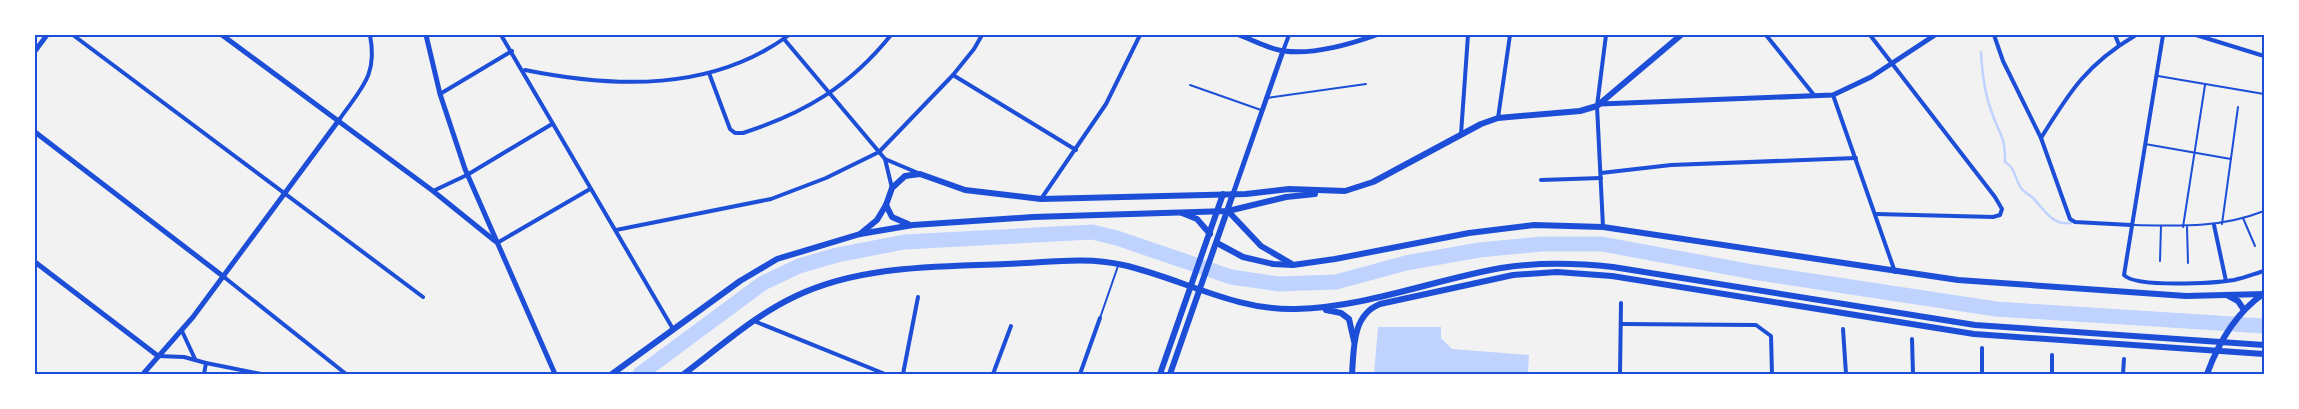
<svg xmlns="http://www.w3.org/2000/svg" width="2299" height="409" font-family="Lato,sans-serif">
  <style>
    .water { fill: #bfd3fe }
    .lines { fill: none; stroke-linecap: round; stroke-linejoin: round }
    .stream { stroke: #bfd3fe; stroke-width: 2.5 }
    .river { stroke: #bfd3fe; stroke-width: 15 }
    .service { stroke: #1d4ed8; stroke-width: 2 }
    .minor { stroke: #1d4ed8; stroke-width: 4 }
    .tertiary { stroke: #1d4ed8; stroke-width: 5 }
    .primary { stroke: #1d4ed8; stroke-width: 6 }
    .neatline { fill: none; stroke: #1d4ed8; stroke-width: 2 }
  </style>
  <rect width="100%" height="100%" fill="#f2f2f2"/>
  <!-- water -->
  <polygon class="water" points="1378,327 1441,327 1441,338 1452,349 1529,355 1528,374 1374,374"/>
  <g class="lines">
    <!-- stream -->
    <path class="stream" d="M1981,52C1982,72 1984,91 1991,110C1998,132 2006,137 2005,162C2016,168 2014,178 2021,188C2024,193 2029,194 2033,198C2044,209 2052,226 2071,223"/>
    <!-- river -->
    <polyline class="river" points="640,374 763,283 799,266 837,255 904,242 1092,232 1117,238 1231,277 1279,284 1336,282 1406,263 1479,250 1541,244 1602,244 1753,272 1996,309 2264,326"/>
    <!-- service -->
    <g class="service">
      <polyline points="2158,76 2264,94"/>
      <polyline points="1190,85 1261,110"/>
      <polyline points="1267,98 1366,84"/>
      <polyline points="2145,144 2231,159"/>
      <polyline points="2243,218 2255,246"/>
      <polyline points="2222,224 2238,107"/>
      <path d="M2134,225C2180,226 2221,228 2264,211"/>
      <polyline points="2183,227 2205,85"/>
      <polyline points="2187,227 2188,263"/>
      <polyline points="2160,261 2161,226"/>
      <polyline points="1100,318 1118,266"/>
    </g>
    <!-- minor -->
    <g class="minor">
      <polyline points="73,35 423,297"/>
      <polyline points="501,35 673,329"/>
      <polyline points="1766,35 1814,95"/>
      <polyline points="1870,35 1995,197 2002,209 2000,215 1993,217 1876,214"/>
      <polyline points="1994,35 2003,61 2041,138 2070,219 2075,222 2131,225"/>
      <polyline points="2115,35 2119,45"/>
      <path d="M2163,35L2124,275C2135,288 2216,283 2234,280C2244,278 2254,274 2264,271"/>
      <polyline points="2196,35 2264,56"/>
      <polyline points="784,39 885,159 892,188"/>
      <polyline points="1283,51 1289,35"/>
      <path d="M525,70C614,88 712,92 789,35"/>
      <path d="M709,73L730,129L735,133H743C805,113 850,86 891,35"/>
      <polyline points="953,75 1076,150"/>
      <polyline points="440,94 512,51"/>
      <polyline points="1833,95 1895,272"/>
      <polyline points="1498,118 1510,35"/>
      <path d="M339,120C361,88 378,76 370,35"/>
      <polyline points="1461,134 1468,35"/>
      <path d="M2041,138C2070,91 2087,64 2136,35"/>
      <polyline points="885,159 918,173"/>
      <polyline points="1601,173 1671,165 1856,158"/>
      <polyline points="1541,180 1601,178"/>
      <polyline points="433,191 467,175 552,124"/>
      <polyline points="1041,199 1106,104 1140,35"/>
      <polyline points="2214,225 2226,281"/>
      <polyline points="1603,227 1597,106 1606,35"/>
      <polyline points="616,230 771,199 826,178 879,152 953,75 974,49 982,35"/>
      <polyline points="497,243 590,189"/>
      <polyline points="224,277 346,374"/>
      <polyline points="754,321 885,374"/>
      <polyline points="1621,324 1756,325 1771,336 1772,374"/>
      <polyline points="1843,329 1846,374"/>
      <polyline points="182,331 195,359"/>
      <polyline points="1912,339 1913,374"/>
      <polyline points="1982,348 1982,374"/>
      <polyline points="2052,355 2052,374"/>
      <polyline points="158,356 184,357 206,363 261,374"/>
      <polyline points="204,374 206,363"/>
      <polyline points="903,374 918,297"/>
      <polyline points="993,374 1011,326"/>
      <polyline points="1080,374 1100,318"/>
      <polyline points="1620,374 1621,303"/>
      <polyline points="2123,374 2124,359"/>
    </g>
    <!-- tertiary -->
    <g class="tertiary">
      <polyline points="222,35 433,191 495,241"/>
      <polyline points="426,35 440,94 465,169 555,374"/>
      <path d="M1239,35C1253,40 1269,49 1284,51C1314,55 1348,45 1376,35"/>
      <polyline points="35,51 47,35"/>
      <polyline points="1600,104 1833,95 1871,77 1935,35"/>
      <polyline points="35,132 224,277"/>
      <polyline points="1233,194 1283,51"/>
      <polyline points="35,262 158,356"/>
      <polyline points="143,374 193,317 339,120"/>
    </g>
    <!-- primary -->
    <g class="primary">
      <polyline points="886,205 892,217 908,224"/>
      <polyline points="1228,211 1261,246 1292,264"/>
      <polyline points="1182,213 1197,219 1210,234"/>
      <polyline points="860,234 877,220 886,205 892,188 905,176 912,175 920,174 965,190 1041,199 1246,194 1289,189 1345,191 1373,182 1481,124 1498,118 1580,111 1597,106 1681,35"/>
      <polyline points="1217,243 1243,257 1273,264 1293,265 1335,259 1469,233 1534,225 1603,227 1958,280 2186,296 2264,294"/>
      <polyline points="2227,295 2238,301 2244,310"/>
      <polyline points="1326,310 1341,313 1349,319 1354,341"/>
      <polyline points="612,374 740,281 777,259 860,234 913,225 1033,217 1228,211 1286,197 1315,194"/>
      <path d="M684,374C720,347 755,315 796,296C861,265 936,267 1006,264C1045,263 1085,256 1123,265C1181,278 1235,311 1296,309C1367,307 1433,280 1501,268C1539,262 1576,263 1613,267L1975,325L2264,345"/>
      <polyline points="1160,374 1223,194"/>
      <polyline points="1170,374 1233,194"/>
      <path d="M1352,374C1354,348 1352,315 1380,304L1513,275L1557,272L1612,276L1974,334L2264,354"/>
      <path d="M2207,374C2218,344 2236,313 2263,294"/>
    </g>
  </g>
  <!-- border -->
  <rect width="2299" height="409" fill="none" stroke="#ffffff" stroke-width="72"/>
  <rect x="36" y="36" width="2227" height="337" class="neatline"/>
</svg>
